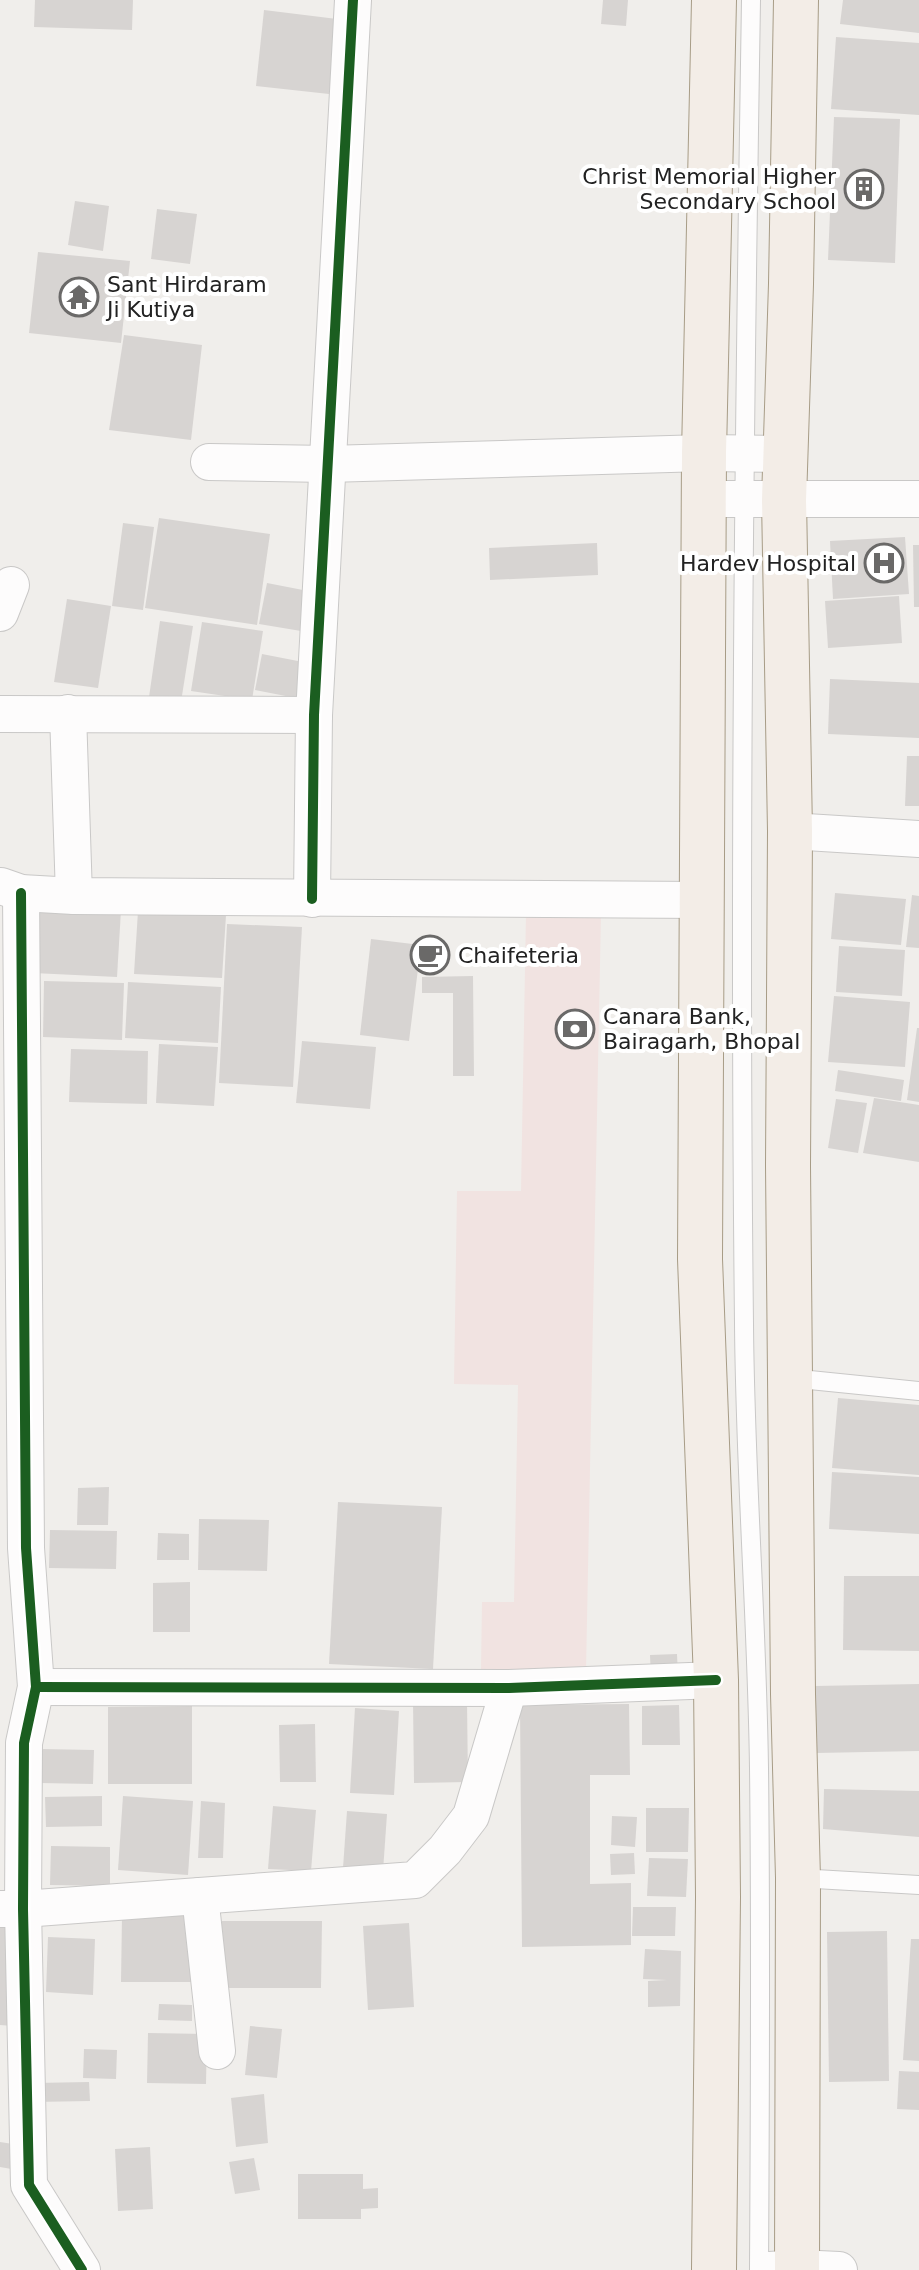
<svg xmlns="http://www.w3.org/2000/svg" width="919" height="2270" font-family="'DejaVu Sans',sans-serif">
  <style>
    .commercial { fill: #f1e3e1 }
    .building { fill: #d7d4d2 }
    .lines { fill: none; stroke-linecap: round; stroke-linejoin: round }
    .service-casing { stroke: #c9c8c7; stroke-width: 20 }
    .minor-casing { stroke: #c9c8c7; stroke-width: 38 }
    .primary-casing { stroke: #a79c86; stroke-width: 46 }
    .service { stroke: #fdfcfc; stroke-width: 18 }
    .minor { stroke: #fdfcfc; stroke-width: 36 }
    .primary { stroke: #f3ede7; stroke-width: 44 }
    .cycleway-casing { stroke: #fff; stroke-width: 15 }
    .cycleway { stroke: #1b5e20; stroke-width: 10 }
    .labels { text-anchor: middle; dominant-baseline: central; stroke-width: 8; stroke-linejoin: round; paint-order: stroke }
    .poi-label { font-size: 22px; fill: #222; stroke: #fff; text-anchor: start }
  </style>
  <rect width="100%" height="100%" fill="#f0eeeb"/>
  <!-- commercial -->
  <polygon class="commercial" points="526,913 601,914 586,1671 481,1669 482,1602 514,1602 518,1385 454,1384 457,1191 521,1191"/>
  <!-- building -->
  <g class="building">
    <polygon points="35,0 133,0 132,30 34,27"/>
    <polygon points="603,0 628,0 626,26 601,24"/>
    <polygon points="843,0 919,0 919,33 840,24"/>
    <polygon points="264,10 337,19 329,94 256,86"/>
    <polygon points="836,37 919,43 919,115 831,109"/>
    <polygon points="834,117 900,119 895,263 828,260"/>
    <polygon points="75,201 109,206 103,251 68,245"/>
    <polygon points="157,209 197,214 190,264 151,259"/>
    <polygon points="38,252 130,261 121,343 29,333"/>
    <polygon points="124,335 202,345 191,440 109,430"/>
    <polygon points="159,518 270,534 257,625 145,608"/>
    <polygon points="123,523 154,527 143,610 112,606"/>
    <polygon points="905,537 909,594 833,599 830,541"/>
    <polygon points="597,543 598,575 490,580 489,548"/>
    <polygon points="913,545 919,545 919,607 914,607"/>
    <polygon points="267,583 308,591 301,631 259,624"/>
    <polygon points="899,596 902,643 828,648 825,601"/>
    <polygon points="67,599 111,606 98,688 54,682"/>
    <polygon points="160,621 193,626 181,702 149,697"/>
    <polygon points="202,622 263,631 252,700 191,691"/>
    <polygon points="262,654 308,663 301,699 255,690"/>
    <polygon points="830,679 919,683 919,738 828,734"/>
    <polygon points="907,756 919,756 919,806 905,806"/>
    <polygon points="835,893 906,899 901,945 831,939"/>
    <polygon points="912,895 919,896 919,948 906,947"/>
    <polygon points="37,906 121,910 117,977 33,973"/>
    <polygon points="138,911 226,915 222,978 134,974"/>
    <polygon points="227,924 302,927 293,1087 219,1083"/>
    <polygon points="371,939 421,945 409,1041 360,1035"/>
    <polygon points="839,946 905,950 902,996 836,992"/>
    <polygon points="473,976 474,1076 453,1076 453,993 422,993 422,977"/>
    <polygon points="44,981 124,983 122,1040 43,1037"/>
    <polygon points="128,982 221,987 218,1043 125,1038"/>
    <polygon points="834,996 910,1002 905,1067 828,1062"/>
    <polygon points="917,1028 919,1028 919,1102 907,1100"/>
    <polygon points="302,1041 376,1047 370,1109 296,1103"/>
    <polygon points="159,1044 218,1047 214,1106 156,1103"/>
    <polygon points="71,1049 148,1051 147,1104 69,1102"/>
    <polygon points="838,1070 904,1080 901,1101 835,1091"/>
    <polygon points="874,1098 919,1105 919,1162 863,1153"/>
    <polygon points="836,1099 867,1103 858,1153 828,1148"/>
    <polygon points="838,1398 919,1405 919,1475 832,1468"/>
    <polygon points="832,1472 919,1477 919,1534 829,1529"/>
    <polygon points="109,1487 108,1525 77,1525 78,1488"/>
    <polygon points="338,1502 442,1507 433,1669 329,1664"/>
    <polygon points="199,1519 269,1520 267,1571 198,1570"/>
    <polygon points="50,1530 117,1531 116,1569 49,1568"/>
    <polygon points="158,1533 189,1534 189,1560 157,1560"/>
    <polygon points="844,1576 919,1576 919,1651 843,1650"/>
    <polygon points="190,1582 190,1632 153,1632 153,1583"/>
    <polygon points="677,1654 678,1677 651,1678 650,1655"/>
    <polygon points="919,1684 919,1751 816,1753 815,1686"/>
    <polygon points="413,1701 467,1701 468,1782 414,1783"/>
    <polygon points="629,1704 630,1775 590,1775 590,1884 631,1883 631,1945 522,1947 520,1705"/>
    <polygon points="679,1705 680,1745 642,1745 642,1706"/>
    <polygon points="192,1706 192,1784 108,1784 108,1707"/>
    <polygon points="355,1708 399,1711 394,1795 350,1793"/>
    <polygon points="315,1724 316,1782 280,1782 279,1725"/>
    <polygon points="41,1749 94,1750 93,1784 40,1783"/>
    <polygon points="824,1789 919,1791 919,1837 823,1829"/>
    <polygon points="102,1796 102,1826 46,1827 45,1797"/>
    <polygon points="123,1796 193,1801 188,1875 118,1870"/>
    <polygon points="201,1801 225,1803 223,1858 198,1858"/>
    <polygon points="273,1806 316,1810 311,1871 268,1869"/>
    <polygon points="646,1808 689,1808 688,1852 646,1852"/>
    <polygon points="347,1811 387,1814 383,1871 343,1868"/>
    <polygon points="612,1816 637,1817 635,1847 611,1845"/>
    <polygon points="51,1846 110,1847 110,1886 50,1885"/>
    <polygon points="634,1853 635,1874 611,1875 610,1854"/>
    <polygon points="649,1858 688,1859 686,1897 647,1896"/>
    <polygon points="633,1907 676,1907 675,1936 632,1936"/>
    <polygon points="122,1915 193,1915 193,1982 121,1982"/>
    <polygon points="222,1921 322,1921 321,1988 221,1988"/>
    <polygon points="409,1923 414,2007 368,2010 363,1926"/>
    <polygon points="0,1925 17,1926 13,2026 0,2025"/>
    <polygon points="887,1931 889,2081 829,2082 827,1932"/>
    <polygon points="48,1937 95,1939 93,1995 46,1992"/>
    <polygon points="911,1939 919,1939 919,2061 903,2060"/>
    <polygon points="645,1949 681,1951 680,2006 648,2007 648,1981 667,1980 643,1979"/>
    <polygon points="159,2004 192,2005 192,2021 158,2020"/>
    <polygon points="250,2026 282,2029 277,2078 245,2075"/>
    <polygon points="148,2033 207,2034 206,2084 147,2083"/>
    <polygon points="84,2049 117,2050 116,2079 83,2078"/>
    <polygon points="899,2071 919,2072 919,2110 897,2109"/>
    <polygon points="89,2082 90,2101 34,2102 34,2083"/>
    <polygon points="264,2094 268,2143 236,2147 231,2098"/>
    <polygon points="0,2142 26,2146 23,2171 0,2167"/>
    <polygon points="150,2147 153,2209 118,2211 115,2149"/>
    <polygon points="254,2158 260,2190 235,2194 229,2162"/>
    <polygon points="298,2174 363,2174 363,2189 378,2188 378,2208 361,2209 361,2219 298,2219"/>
  </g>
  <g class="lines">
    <!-- service casing -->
    <g class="service-casing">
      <g id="service">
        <path d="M751,0C744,441 739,882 744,1323C745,1472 757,1620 759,1768C761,1935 760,2103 759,2270"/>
        <polyline points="790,1378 919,1391"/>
        <polyline points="798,1878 919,1885"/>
      </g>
    </g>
    <!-- minor casing -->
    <g class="minor-casing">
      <g id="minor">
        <polyline points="209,462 328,464 704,453 784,454"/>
        <polyline points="705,499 919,499"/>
        <polyline points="0,613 11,585"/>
        <polyline points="68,713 74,896"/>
        <polyline points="0,714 314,715"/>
        <polyline points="790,831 919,839"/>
        <polyline points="1,886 21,893 74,896 702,900"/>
        <polyline points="21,893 26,1548 36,1687 24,1743 23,1909 29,2185 82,2270"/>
        <polyline points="312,899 314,715 353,0"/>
        <polyline points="36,1687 509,1688 716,1680"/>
        <polyline points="200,1896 217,2051"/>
        <polyline points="2,1909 23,1909 415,1880 445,1850 471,1816 509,1688"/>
        <polyline points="770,2270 797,2268 839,2270"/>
      </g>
    </g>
    <!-- primary casing -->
    <g class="primary-casing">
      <g id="primary">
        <polyline points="796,0 791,284 784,500 790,831 788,1166 793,1694 798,1878 797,2270"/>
        <polyline points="714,2270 718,1897 716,1680 700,1259 704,453 714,0"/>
      </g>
    </g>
    <!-- service -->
    <use href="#service" class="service"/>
    <!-- minor -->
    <use href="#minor" class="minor"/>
    <!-- primary -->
    <use href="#primary" class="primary"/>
    <!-- cycleway casing -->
    <g class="cycleway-casing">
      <g id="cycleway">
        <polyline points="21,893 26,1548 36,1687 24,1743 23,1909 29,2185 82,2270"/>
        <polyline points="312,899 314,715 353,0"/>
        <polyline points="36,1687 509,1688 716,1680"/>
      </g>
    </g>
    <!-- cycleway -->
    <use href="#cycleway" class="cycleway"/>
  </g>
  <!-- icons -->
  <defs>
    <g id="building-ring" transform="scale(2)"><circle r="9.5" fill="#fff" stroke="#6a6968" stroke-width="1.5"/><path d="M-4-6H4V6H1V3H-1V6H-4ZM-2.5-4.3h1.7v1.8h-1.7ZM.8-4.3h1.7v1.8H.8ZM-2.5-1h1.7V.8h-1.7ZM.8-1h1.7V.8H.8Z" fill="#6a6968"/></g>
    <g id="temple-ring" transform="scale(2)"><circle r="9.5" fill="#fff" stroke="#6a6968" stroke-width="1.5"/><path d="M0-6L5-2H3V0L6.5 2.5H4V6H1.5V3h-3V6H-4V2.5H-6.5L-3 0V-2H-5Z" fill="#6a6968"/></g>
    <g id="hospital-ring" transform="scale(2)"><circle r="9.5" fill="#fff" stroke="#6a6968" stroke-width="1.5"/><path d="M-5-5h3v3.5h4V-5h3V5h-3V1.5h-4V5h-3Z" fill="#6a6968"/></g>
    <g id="cafe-ring" transform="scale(2)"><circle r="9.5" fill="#fff" stroke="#6a6968" stroke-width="1.5"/><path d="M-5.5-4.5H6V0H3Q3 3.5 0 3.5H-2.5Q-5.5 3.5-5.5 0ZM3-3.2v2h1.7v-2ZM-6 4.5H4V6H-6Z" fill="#6a6968"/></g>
    <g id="bank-ring" transform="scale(2)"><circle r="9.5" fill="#fff" stroke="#6a6968" stroke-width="1.5"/><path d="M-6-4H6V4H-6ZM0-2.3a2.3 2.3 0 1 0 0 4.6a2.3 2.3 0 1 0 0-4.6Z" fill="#6a6968"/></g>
  </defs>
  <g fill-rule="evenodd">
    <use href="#building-ring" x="864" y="189"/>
    <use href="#temple-ring" x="79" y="297"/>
    <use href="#hospital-ring" x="884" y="563"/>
    <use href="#cafe-ring" x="430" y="955"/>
    <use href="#bank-ring" x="575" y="1029"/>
  </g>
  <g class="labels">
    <!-- poi labels -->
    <g class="poi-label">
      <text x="836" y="176" text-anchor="end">Christ Memorial Higher<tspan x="836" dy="25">Secondary School</tspan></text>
      <text x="107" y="284">Sant Hirdaram<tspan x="107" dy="25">Ji Kutiya</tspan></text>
      <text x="856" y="563" text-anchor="end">Hardev Hospital</text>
      <text x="458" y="955">Chaifeteria</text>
      <text x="603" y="1016">Canara Bank,<tspan x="603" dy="25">Bairagarh, Bhopal</tspan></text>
    </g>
  </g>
</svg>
